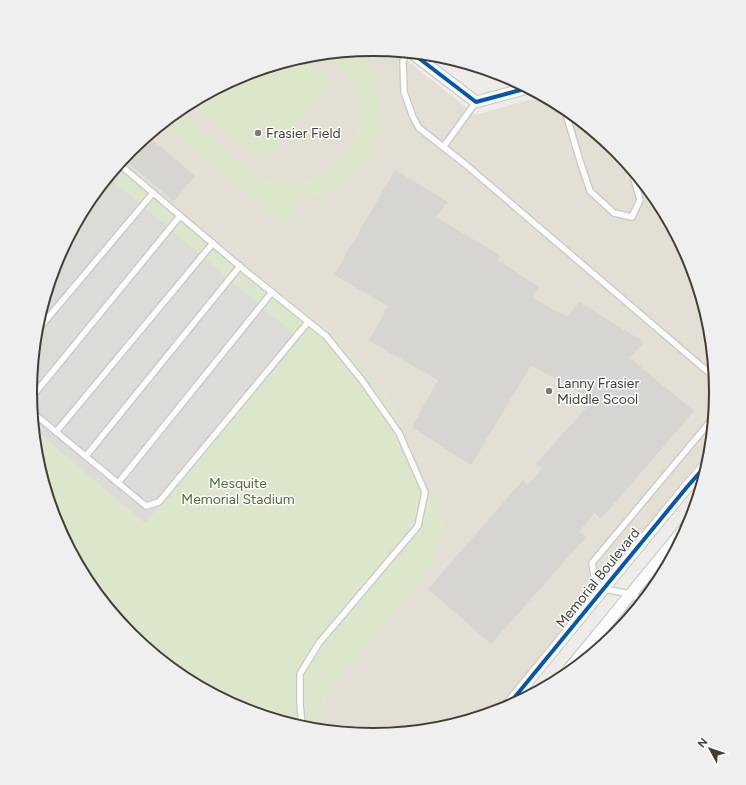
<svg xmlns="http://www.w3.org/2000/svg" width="746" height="785" font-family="Figtree,sans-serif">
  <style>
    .education { fill: #e4dfd4 }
    .green { fill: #dbe6ca }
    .parking { fill: #dddbd8 }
    .building { fill: #d7d5d1 }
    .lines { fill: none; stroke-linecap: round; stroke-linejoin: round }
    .service-casing { stroke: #cac8c4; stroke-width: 8 }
    .minor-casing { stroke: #cac8c4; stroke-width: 13 }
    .service { stroke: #fcfcfc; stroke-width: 5.5 }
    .minor { stroke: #fcfcfc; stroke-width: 11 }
    .cycleway-casing { stroke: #fff; stroke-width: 6 }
    .cycleway { stroke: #0057b8; stroke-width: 4 }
    .poi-dot { fill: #7e7a74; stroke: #fff; stroke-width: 1.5 }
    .labels { text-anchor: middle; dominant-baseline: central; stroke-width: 3; stroke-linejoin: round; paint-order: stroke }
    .poi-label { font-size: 14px; fill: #423d35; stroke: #fff; text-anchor: start }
    .park-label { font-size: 14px; fill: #476e2f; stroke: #fff }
    .street-label { font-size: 14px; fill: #423d35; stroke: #fff }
    .rim { fill: none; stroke: #423d35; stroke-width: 2 }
  </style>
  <rect width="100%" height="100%" fill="#eeece8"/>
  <!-- education -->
  <polygon class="education" points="373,50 396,52 476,115 542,96 564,107 616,150 658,202 690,261 709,326 716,393 708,463 494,713 440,729 373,735 319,730 317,726 328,690 407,446 400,421 381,389 118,166 131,150 183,107 242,76 306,56"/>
  <!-- green -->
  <g class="green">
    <polygon points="354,51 367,65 376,85 380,109 379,134 367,158 350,178 329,193 308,199 287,201 296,209 284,225 162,124 178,111 251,171 276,182 304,182 329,171 346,153 357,130 358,104 351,81 336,62 326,54"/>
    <polygon points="304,57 333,80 263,163 191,103 242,76"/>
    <polygon points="118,166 329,330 381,389 400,421 407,446 445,525 430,568 398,609 328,690 317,726 319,730 306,729 242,709 182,678 130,635 88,583 56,524 37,459 30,392 37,325 56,261 88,202"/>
  </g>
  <!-- parking -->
  <polygon class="parking" points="108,177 300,339 145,523 33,428 30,392 37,325 56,261 88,202"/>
  <!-- building -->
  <g class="building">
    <polygon points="148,136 195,176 174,201 123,159 131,150"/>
    <polygon points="395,170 448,202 435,217 500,255 498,260 539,287 533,298 567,317 579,302 644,342 630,358 694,411 601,519 594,513 579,532 586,537 491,644 428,589 523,480 528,485 542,468 536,464 593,400 531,365 471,465 412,427 438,380 369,341 388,306 334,275"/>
  </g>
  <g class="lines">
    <!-- service casing -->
    <g class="service-casing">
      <g id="service">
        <polyline points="406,53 403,61 404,92 413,117 419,128 465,164 714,377"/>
        <polyline points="564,107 580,161 590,191 614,213 632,217 640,200 631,168"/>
        <polyline points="444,146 476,102"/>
        <polyline points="119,164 243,269 326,336 361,379 399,433 425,492 418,526 319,643 300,674 300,704 302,725 306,729"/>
        <polyline points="82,213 121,166"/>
        <polyline points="36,332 153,193"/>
        <polyline points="31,398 180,216"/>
        <polyline points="714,408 715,384"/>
        <polyline points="32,412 146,506 159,502 308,322"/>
        <polyline points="56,432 213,243"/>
        <polyline points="86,456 240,266"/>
        <polyline points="118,483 272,292"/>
        <polyline points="643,601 631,594 604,589 595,581 592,563 714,417"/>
      </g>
    </g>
    <!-- minor casing -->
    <g class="minor-casing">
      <g id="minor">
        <polyline points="412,53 476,102 528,88"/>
        <polyline points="561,679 690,522"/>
        <polyline points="505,709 687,487 709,462"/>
      </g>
    </g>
    <!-- service -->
    <use href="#service" class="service"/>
    <!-- minor -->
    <use href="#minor" class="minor"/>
    <!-- cycleway casing -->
    <g class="cycleway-casing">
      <g id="cycleway">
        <polyline points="412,53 476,102 528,88"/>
        <polyline points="505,709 687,487 709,462"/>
      </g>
    </g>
    <!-- cycleway -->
    <use href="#cycleway" class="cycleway"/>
  </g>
  <!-- markers -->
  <g class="poi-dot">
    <circle cx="258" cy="133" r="4"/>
    <circle cx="549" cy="391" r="4"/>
  </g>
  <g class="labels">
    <!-- poi labels -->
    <g class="poi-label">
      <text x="266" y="133">Frasier Field</text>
      <text x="557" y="383">Lanny Frasier<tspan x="557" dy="16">Middle Scool</tspan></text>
    </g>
    <!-- park labels -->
    <g class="park-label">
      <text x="238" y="483">Mesquite<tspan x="238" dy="16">Memorial Stadium</tspan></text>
    </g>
    <!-- street labels -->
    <g class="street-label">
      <text transform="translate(598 578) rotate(-51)">Memorial Boulevard</text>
    </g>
  </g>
  <!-- crop -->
  <path d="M0 0H746V785H0ZM37 392a336 336 0 1 1 672 0a336 336 0 1 1-672 0Z" fill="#f0efef" fill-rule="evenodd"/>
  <path class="rim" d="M37 392a336 336 0 1 1 672 0a336 336 0 1 1-672 0Z"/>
  <!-- north arrow -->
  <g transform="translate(710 749) rotate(310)" stroke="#ffffff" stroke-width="3" paint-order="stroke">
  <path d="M0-3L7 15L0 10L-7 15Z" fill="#423d35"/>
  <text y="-6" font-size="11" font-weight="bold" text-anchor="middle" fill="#423d35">N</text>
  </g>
</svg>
